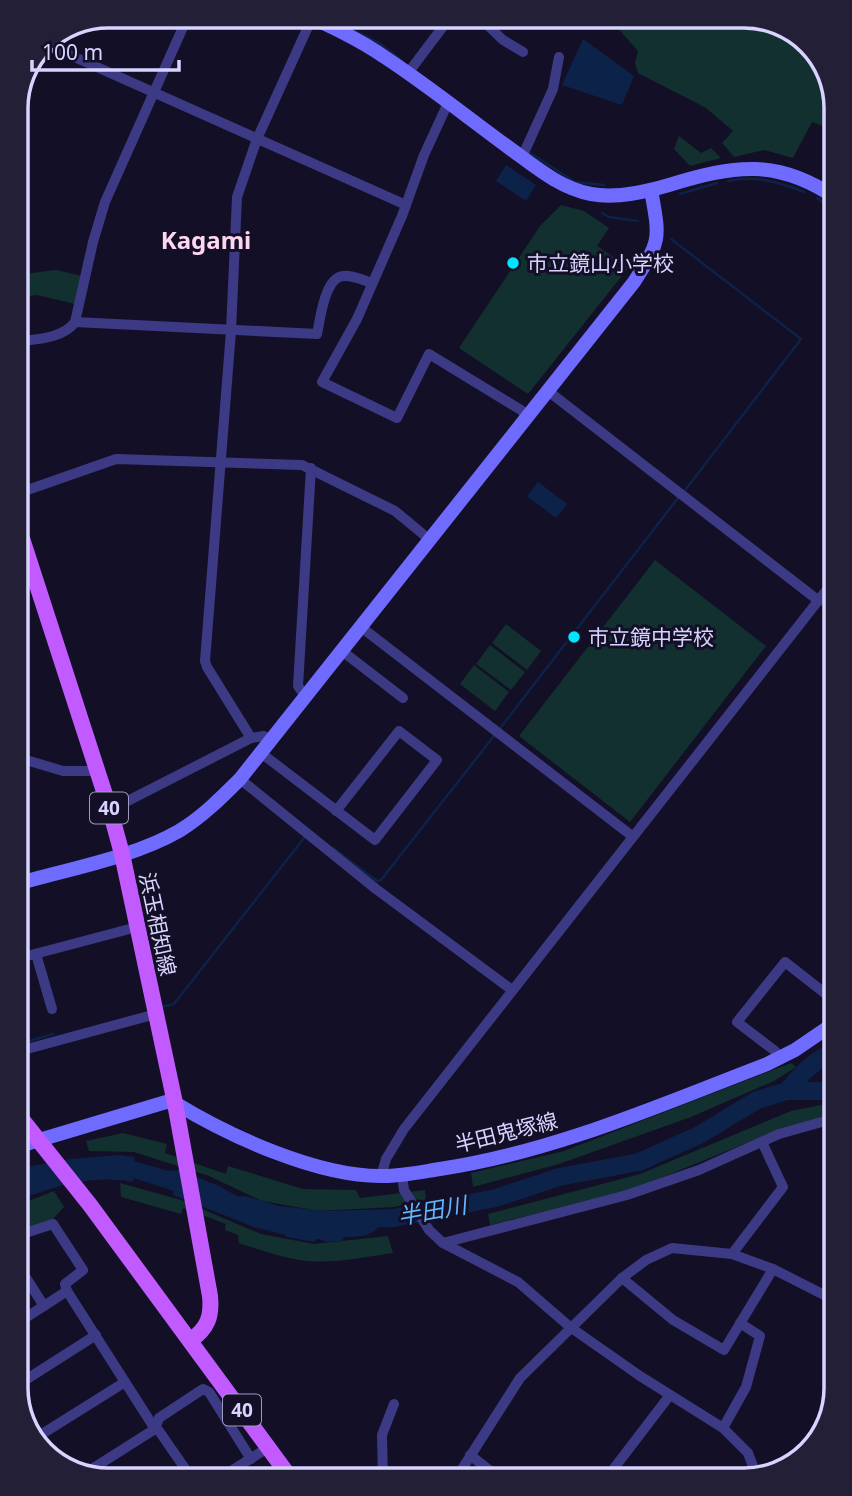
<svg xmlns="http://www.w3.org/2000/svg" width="852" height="1496" font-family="'Noto Sans','Noto Sans JP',sans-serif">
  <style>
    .green { fill: #12302f }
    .water { fill: #0c2248 }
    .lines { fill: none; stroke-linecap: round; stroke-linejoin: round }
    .stream { stroke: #0c2248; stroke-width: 2.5 }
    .river { stroke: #0c2248; stroke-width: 18 }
    .street { stroke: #3d3a85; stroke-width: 10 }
    .secondary { stroke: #6f6bff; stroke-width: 14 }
    .primary { stroke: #c25bff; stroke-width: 16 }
    .poi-dot { fill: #00e5ff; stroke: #130f26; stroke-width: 2.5 }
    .labels { text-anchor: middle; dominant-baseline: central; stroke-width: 6; stroke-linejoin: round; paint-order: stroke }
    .shield { fill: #130f26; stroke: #9e99be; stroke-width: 2 }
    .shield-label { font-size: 19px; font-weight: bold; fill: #d9d4ff }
    .poi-label { font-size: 21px; fill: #d9d4ff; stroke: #130f26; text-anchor: start }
    .street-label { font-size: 21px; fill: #d9d4ff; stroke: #130f26 }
    .water-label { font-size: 23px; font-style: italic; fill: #62b6ff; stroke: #130f26 }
    .quarter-label { font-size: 24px; font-weight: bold; fill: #ffd6f0; stroke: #130f26 }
    .rim { fill: none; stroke: #d9d4ff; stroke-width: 3.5 }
  </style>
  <rect width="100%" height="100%" fill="#130f26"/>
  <!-- green -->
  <g class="green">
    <polygon points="607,16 751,16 796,31 827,67 836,108 836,131 812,122 793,158 764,150 734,157 722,143 733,131 706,108 638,73 635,63 638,51"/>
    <polygon points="679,136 701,153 711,148 721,158 690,166 674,149"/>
    <polygon points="561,205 584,211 609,228 597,246 629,267 528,394 459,348 540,226"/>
    <polygon points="56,270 82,276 75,304 37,295 16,298 16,275"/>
    <polygon points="655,560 766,646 630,822 519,736"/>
    <polygon points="506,624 541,651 527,670 492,643"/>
    <polygon points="490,645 525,672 511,690 476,664"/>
    <polygon points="474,665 509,692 495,711 460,684"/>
    <polygon points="791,1063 796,1067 774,1081 691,1117 559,1164 473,1187 471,1173 564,1151"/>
    <polygon points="836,1102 836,1113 781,1129 631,1190 490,1225 488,1214 640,1174 791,1111"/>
    <polygon points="123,1133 167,1144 165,1153 226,1174 228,1166 303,1189 356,1190 360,1198 425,1190 426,1200 394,1207 319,1211 262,1201 209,1176 134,1152 89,1151 86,1141"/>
    <path d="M120,1183L181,1200L261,1234L314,1244L388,1236L393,1253C363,1257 329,1265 299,1260C278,1256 259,1250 239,1243L238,1235L225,1230L226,1224L183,1208L181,1214L121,1197Z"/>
    <polygon points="54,1191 64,1207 53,1219 16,1232 16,1206"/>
  </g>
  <!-- water -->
  <g class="water">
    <polygon points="583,39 634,76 622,105 562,85"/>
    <polygon points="506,165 536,185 526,201 496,181"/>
    <polygon points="538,482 567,504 556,518 527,496"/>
    <path d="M120,1155L134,1157V1161L169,1171L178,1170L219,1186L277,1218L308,1227L341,1218H377L380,1215L384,1221L399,1212V1208L432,1201L437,1222C429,1224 424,1219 415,1218C409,1217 389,1223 380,1224C374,1237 357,1237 345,1237L341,1241L324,1242V1240L316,1239L315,1242L286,1237L285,1235L254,1227L173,1195L174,1191L134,1178L132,1182C92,1174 53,1187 16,1201V1169L70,1159Z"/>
  </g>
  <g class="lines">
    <!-- stream -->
    <g class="stream">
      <polyline points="326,16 379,43 401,60"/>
      <polyline points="530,153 575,182 604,185"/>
      <path d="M728,181C755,175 779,182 804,192"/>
      <polyline points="680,194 717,183"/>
      <polyline points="817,198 836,212"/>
      <polyline points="602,213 609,217 638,221"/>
      <polyline points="671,239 801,339 683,493"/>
      <polyline points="498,731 678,498"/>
      <polyline points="333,848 377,881 381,880 494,736"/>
      <polyline points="161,1007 174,1004 304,838"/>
      <polyline points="16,1045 53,1034"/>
    </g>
    <!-- river -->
    <g class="river">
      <path d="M787,1091C803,1071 813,1062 836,1050"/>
      <polyline points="243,1205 278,1215 325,1220 394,1218 496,1198 559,1177 639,1162 699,1135 757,1100 787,1091 826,1091 836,1089"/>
    </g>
    <!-- street -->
    <g class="street">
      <polyline points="478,16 503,40 523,52"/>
      <polyline points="43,43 406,205"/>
      <polyline points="408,73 451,16"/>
      <polyline points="448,103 424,155 402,216 357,319 322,382 397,418 429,354 521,410 527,416"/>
      <polyline points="522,157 553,89 559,57"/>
      <path d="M75,322L317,334C320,320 324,284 339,277C348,273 363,280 372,283"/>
      <path d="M16,342C34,339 63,339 75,322L93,242L105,202L188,16"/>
      <polyline points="548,391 819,601"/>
      <polyline points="16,494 116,459 302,465 395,511 430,540"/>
      <polyline points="361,627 632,836"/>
      <polyline points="342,651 403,698"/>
      <polyline points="306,697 298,686 311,468"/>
      <polyline points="251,738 207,667 205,661 231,331 237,197 257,139 312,18"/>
      <polyline points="261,753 375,840 437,760 399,731 336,811"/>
      <polyline points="16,757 63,771 97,771"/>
      <polyline points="240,779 376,889 512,990"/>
      <polyline points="110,810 251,738 264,736 271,741"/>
      <polyline points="36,954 52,1009"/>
      <polyline points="16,959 137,927"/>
      <polyline points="16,1052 156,1014"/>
      <polyline points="779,1059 775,1051 737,1022 785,962 836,1002"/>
      <polyline points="402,1175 404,1190 429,1230 443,1243 518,1282 570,1327 640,1376 723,1428 748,1453 757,1477"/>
      <polyline points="381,1176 386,1159 404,1129 836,578"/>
      <polyline points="16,1236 53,1224 83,1270 65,1284 67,1291 155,1429 159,1431 193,1480"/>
      <polyline points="443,1243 627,1195 699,1170 779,1134 836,1118"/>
      <polyline points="732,1254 783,1187 762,1142"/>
      <polyline points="16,1262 44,1306"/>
      <polyline points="622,1278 673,1320 724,1350 773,1269"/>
      <polyline points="16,1324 67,1291"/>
      <polyline points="16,1386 96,1335"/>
      <polyline points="723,1428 746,1387 760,1336 740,1323"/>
      <polyline points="34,1439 125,1382"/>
      <polyline points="470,1455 502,1480"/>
      <polyline points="84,1474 155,1429 159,1418 203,1389 209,1392 251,1459"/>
      <polyline points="174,1480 187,1472"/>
      <polyline points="217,1480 269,1447"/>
      <polyline points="383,1480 382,1435 394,1404"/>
      <polyline points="455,1480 520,1378 622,1278 646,1260 672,1248 732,1254 773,1269 836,1301"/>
      <polyline points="605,1480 670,1395"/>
    </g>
    <!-- secondary -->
    <g class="secondary">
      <path d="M308,16C334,28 360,40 383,56C426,84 467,117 508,147C533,165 559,188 591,194C616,199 645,192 669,185C735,165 777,158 836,198"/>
      <path d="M16,884C68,869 132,858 179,831C202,817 221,798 240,779L634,282C661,240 660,240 651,190"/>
      <path d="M16,1147L166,1102L175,1103C229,1136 318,1177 383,1176C402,1176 421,1172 440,1169C554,1152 660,1105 767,1064L795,1050L836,1022"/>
    </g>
    <!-- primary -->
    <g class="primary">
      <path d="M16,520L110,810L122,854L175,1103L210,1296C212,1316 208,1328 191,1340"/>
      <polyline points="16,1112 90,1205 292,1480"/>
    </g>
  </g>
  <!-- markers -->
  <g class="poi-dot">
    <circle cx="513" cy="263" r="7"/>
    <circle cx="574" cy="637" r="7"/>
  </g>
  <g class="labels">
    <!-- shield labels -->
    <g class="shield">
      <rect x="90" y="792.5" width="38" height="31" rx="5"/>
      <rect x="223" y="1394.5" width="38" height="31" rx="5"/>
    </g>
    <g class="shield-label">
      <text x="109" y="808">40</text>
      <text x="242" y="1410">40</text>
    </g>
    <!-- poi labels -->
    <g class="poi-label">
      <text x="527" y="263">市立鏡山小学校</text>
      <text x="588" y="637">市立鏡中学校</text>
    </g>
    <!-- street labels -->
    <g class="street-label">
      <text transform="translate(158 924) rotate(78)">浜玉相知線</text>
      <text transform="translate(506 1132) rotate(-14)">半田鬼塚線</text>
    </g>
    <!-- water labels -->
    <g class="water-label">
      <text transform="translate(432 1210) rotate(-10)">半田川</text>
    </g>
    <!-- quarter labels -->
    <g class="quarter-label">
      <text x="206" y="239">Kagami</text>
    </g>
  </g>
  <!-- crop -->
  <path d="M0 0H852V1496H0ZM108 28H744A80 80 0 0 1 824 108V1388A80 80 0 0 1 744 1468H108A80 80 0 0 1 28 1388V108A80 80 0 0 1 108 28Z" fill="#231f37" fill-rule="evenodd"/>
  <path class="rim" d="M108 28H744A80 80 0 0 1 824 108V1388A80 80 0 0 1 744 1468H108A80 80 0 0 1 28 1388V108A80 80 0 0 1 108 28Z"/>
  <!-- scale -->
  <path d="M32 60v10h147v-10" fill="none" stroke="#d9d4ff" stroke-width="3.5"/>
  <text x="42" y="60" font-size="21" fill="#d9d4ff" stroke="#130f26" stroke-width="5" paint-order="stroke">100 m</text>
</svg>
